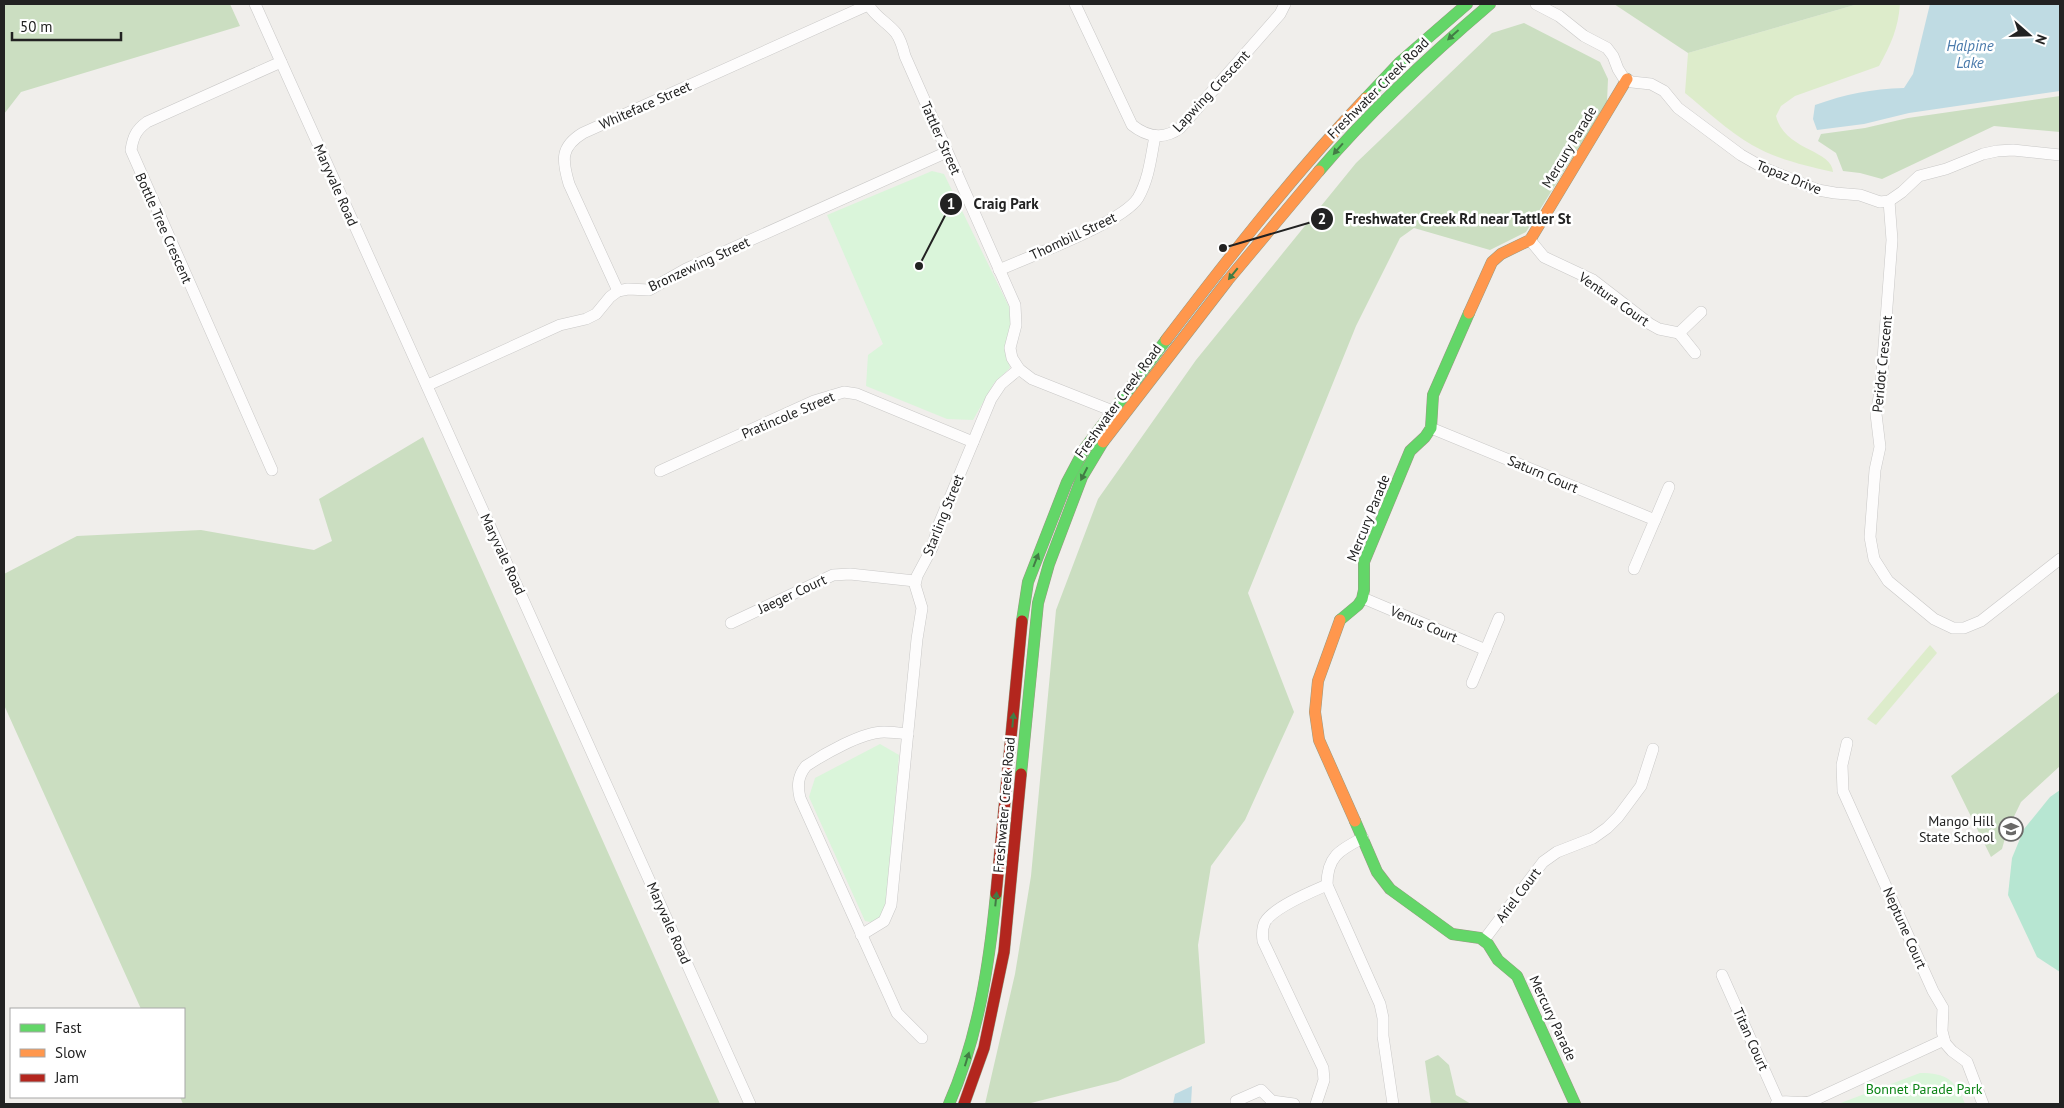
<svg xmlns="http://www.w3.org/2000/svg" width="2064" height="1108" font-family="'PT Sans',sans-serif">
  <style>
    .grass { fill: #ddeccb }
    .forest { fill: #cbdec1 }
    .park { fill: #daf5da }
    .pitch { fill: #b7e6d2 }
    .water { fill: #bfdbe3 }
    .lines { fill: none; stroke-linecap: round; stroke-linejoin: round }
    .street-casing { stroke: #c9c8c7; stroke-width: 12 }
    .fast-casing { stroke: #999a82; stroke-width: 12 }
    .slow-casing { stroke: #999a82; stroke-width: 12 }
    .jam-casing { stroke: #999a82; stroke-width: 12 }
    .street { stroke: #fdfcfc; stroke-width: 11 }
    .fast { stroke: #63d668; stroke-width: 11 }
    .slow { stroke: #ff974d; stroke-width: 11 }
    .jam { stroke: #b3261e; stroke-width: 11 }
    .oneway { fill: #427c45 }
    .labels { text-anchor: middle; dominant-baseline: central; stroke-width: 5; stroke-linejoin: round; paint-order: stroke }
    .street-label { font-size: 14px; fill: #222; stroke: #fff }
    .poi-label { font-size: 14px; fill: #222; stroke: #fff; text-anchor: end }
    .park-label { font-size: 14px; fill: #0c8416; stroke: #fff }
    .water-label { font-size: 15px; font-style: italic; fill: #4a7aab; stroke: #fff }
    .leader { fill: none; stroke: #222; stroke-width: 2 }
    .callout-dot { fill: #222; stroke: #fff; stroke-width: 2 }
    .mark-label { font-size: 15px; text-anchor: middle; font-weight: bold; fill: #fff }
    .callout-label { font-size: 15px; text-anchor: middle; font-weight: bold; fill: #222; stroke: #fff; stroke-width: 5; stroke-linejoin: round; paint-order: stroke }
  </style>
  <rect width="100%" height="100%" fill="#f0eeeb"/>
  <!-- grass -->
  <g class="grass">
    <path d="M1858,4H1900C1898,29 1891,44 1879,66L1795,96L1781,106L1776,116C1785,151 1832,149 1833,172C1807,166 1776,159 1752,145C1728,131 1707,111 1685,93L1688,53Z"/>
    <polygon points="1930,645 1937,653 1876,725 1867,719"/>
  </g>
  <!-- forest -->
  <g class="forest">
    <polygon points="4,4 230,4 240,26 21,92 4,114"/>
    <polygon points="1614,4 1858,4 1688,53"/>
    <polygon points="1524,23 1600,62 1608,79 1607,102 1526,232 1490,250 1414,228 1400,238 1356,326 1248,593 1294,712 1245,820 1211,866 1198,945 1205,1043 1118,1081 1027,1104 985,1104 1015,974 1031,876 1056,610 1098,499 1196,360 1356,163 1492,33"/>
    <polygon points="2060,96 2060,132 1994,126 1882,179 1860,173 1843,171 1836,153 1818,141 1821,134 1865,128 1908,118"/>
    <polygon points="423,437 720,1104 183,1104 180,1097 184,1097 184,1009 141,1009 4,705 4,574 77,536 201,530 314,550 332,541 319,499"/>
    <polygon points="2060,691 2060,766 2021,802 2007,831 2002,849 1991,857 1951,776"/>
    <polygon points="1438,1055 1449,1065 1456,1095 1471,1104 1431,1104 1425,1061"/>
  </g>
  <!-- park -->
  <g class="park">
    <polygon points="932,171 944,174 1014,317 1006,350 1010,368 994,383 973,420 947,419 866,386 868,355 883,344 827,215"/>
    <polygon points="880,744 899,755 886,909 880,924 865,921 809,797 815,778"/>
    <path d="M1920,1073C1946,1073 1956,1080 1965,1104H1838Z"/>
  </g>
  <!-- pitch -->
  <polygon class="pitch" points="2060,790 2060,972 2037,957 2008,895 2012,858 2024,829 2050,797"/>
  <!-- water -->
  <g class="water">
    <path d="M1930,4H2060V91L1909,113L1864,124L1817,130L1813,119L1815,105C1846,94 1871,89 1904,88L1913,74Z"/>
    <polygon points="1192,1086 1191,1104 1173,1104 1175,1094"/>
  </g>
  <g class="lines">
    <!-- street casing -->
    <g class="street-casing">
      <g id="street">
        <polyline points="255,4 750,1104"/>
        <path d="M868,4C875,17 887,22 896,33C901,40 903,48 905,56L1015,305L1016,325L1010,348L1012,358L1019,369L1032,379L1118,413"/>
        <path d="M1075,4L1132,125C1147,137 1164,140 1180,128L1280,14L1285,4"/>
        <polyline points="1536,4 1559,16 1584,36 1607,48 1613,56 1618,69 1623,77 1632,82 1651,84 1664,91 1678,108 1741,155 1764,168 1818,190 1835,193 1860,195 1880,202 1889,201 1902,192 1919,176 1946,169 1983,154 1997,151 2013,150 2060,155"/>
        <polyline points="1889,201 1892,240 1881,386 1876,414 1880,447 1875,470 1870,537 1874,559 1888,581 1934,619 1953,628 1964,628 1981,621 2060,559"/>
        <polyline points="1530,240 1544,257 1593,280 1650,324 1659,329 1679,333"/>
        <path d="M999,270C1030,256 1122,223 1138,198C1149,179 1151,157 1155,136"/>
        <path d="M618,291L569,184C562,160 560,147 583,133L868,5"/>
        <polyline points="1695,353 1679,333 1701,312"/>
        <polyline points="428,385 560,325 586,319 596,314 610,297 618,291 628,289 649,290 686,269 947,152"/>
        <polyline points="1431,428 1655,520"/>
        <path d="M272,470L131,150C133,137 136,130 147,122L281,62"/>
        <polyline points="660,471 814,401 844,392 857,394 973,442"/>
        <polyline points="1634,569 1669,487"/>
        <polyline points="1363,598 1486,650"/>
        <polyline points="731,623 833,575 850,574 915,581"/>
        <polyline points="1472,683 1499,618"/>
        <path d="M908,734C900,733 892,732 884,732C862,732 824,754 806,766C798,776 797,785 800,798L897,1013L922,1038"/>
        <polyline points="1847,743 1842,765 1843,791 1933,991 1943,1008 1942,1031 1945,1043 1952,1051 1967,1062 1983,1104"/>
        <path d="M1363,838C1339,850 1327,857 1327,885L1380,1004L1383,1018V1036L1393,1104"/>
        <polyline points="861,935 884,921 891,905 917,639 922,608 915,585 917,576 932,548 939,524 991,399 1001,384 1019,369"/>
        <polyline points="1484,940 1543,862 1557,852 1593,838 1607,828 1618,817 1641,786 1653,749"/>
        <polyline points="1722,975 1779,1103"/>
        <polyline points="1236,1101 1261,1090 1272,1101 1294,1104"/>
        <path d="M1316,1104L1324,1080L1323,1068L1263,941C1262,934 1262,928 1265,922C1274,907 1311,892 1327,885"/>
        <path d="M1776,1104C1788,1098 1800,1106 1812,1101L1944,1040"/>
      </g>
    </g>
    <!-- fast casing -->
    <g class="fast-casing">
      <g id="fast">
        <polyline points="1366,98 1399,63 1467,4"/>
        <path d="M1319,171C1371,110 1429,56 1490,4"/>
        <polyline points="1340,620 1358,605 1362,599 1364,590 1364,562 1410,451 1425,437 1431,428 1433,395 1469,313"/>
        <polyline points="1022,621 1028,582 1067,482 1085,448 1166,340"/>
        <polyline points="1021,774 1038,603 1049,564 1082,477 1103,442"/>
        <polyline points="1355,821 1377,872 1390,889 1452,934 1480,938 1488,944 1498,960 1517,976 1575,1104"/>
        <path d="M949,1104C978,1038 989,966 996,894"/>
      </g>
    </g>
    <!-- slow casing -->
    <g class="slow-casing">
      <g id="slow">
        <polyline points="1469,313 1492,262 1501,254 1530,240 1627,79"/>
        <path d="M1166,340C1230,256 1294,174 1366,98"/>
        <polyline points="1103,442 1228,280 1319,171"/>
        <polyline points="1340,620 1318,681 1315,712 1319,740 1355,821"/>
      </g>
    </g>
    <!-- jam casing -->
    <g class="jam-casing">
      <g id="jam">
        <polyline points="996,894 1022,621"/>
        <polyline points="964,1104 984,1048 1004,952 1021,774"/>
      </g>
    </g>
    <!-- street -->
    <use href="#street" class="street"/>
    <!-- fast -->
    <use href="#fast" class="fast"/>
    <!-- slow -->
    <use href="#slow" class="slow"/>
    <!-- jam -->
    <use href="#jam" class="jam"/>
  </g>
  <!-- one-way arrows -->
  <defs><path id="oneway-solid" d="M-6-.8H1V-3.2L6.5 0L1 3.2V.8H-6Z" transform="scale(1.25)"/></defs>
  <g class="oneway">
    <use href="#oneway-solid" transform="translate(1453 35) rotate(138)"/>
    <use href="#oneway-solid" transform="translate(1338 149) rotate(131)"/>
    <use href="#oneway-solid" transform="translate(1233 274) rotate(129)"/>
    <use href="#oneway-solid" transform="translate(1084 474) rotate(117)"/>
    <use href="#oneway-solid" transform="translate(1036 560) rotate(-69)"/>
    <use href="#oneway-solid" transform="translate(1013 720) rotate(-85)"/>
    <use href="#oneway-solid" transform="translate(996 899) rotate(-84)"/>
    <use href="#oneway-solid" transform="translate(967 1059) rotate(-73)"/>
  </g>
  <!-- icons -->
  <defs>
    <g id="school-ring" transform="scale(1.25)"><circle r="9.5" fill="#fff" stroke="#6a6968" stroke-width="1.5"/><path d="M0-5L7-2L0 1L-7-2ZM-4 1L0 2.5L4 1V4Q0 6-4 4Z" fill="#6a6968"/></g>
  </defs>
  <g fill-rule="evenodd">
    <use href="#school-ring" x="2011" y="829"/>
  </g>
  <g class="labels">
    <!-- street labels -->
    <g class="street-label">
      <text transform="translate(1378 88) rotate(-45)">Freshwater Creek Road</text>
      <text transform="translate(1211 91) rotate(-47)">Lapwing Crescent</text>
      <text transform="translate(645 105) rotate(-24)">Whiteface Street</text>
      <text transform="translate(941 138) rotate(66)">Tattler Street</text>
      <text transform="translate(1569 147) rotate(-59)">Mercury Parade</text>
      <text transform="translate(1789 177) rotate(22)">Topaz Drive</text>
      <text transform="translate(336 185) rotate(66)">Maryvale Road</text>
      <text transform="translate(164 228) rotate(66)">Bottle Tree Crescent</text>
      <text transform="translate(1073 236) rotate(-25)">Thombill Street</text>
      <text transform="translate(699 264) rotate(-25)">Bronzewing Street</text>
      <text transform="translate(1614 299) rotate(35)">Ventura Court</text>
      <text transform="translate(1882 364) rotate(-84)">Peridot Crescent</text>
      <text transform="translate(1118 401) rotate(-54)">Freshwater Creek Road</text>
      <text transform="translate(788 415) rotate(-23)">Pratincole Street</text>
      <text transform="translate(1543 474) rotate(23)">Saturn Court</text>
      <text transform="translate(943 515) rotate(-68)">Starling Street</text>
      <text transform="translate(1368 518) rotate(-68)">Mercury Parade</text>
      <text transform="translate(503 554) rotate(65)">Maryvale Road</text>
      <text transform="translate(792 594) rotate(-25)">Jaeger Court</text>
      <text transform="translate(1424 624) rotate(23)">Venus Court</text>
      <text transform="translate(1004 805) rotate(-85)">Freshwater Creek Road</text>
      <text transform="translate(1518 895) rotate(-53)">Ariel Court</text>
      <text transform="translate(669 923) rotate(66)">Maryvale Road</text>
      <text transform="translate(1905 928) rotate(66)">Neptune Court</text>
      <text transform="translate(1553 1018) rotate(65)">Mercury Parade</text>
      <text transform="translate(1751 1039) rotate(66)">Titan Court</text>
    </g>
    <!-- poi labels -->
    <g class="poi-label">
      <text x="1994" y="821">Mango Hill<tspan x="1994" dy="16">State School</tspan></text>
    </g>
    <!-- park labels -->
    <g class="park-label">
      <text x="1924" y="1089">Bonnet Parade Park</text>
    </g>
    <!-- water labels -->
    <g class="water-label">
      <text x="1970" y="45">Halpine<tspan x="1970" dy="17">Lake</tspan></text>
    </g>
  </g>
  <!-- callouts -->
  <path class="leader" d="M919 266L951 204M1223 248L1322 219"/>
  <g class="callout-dot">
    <circle cx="919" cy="266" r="5"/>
    <circle cx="1223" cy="248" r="5"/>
    <circle cx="951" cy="204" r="12"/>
    <circle cx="1322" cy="219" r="12"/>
  </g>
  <g class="mark-label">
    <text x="951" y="209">1</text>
    <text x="1322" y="224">2</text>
  </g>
  <g class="callout-label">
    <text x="1006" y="209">Craig Park</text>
    <text x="1458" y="224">Freshwater Creek Rd near Tattler St</text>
  </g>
  <!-- border -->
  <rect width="2064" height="1108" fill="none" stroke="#222222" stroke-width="10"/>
  <!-- legend -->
  <rect x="10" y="1008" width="175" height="90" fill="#ffffff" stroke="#a7a7a7"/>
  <rect x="20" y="1024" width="25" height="8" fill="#63d668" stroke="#a7a7a7"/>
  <text x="55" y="1033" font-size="15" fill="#222222">Fast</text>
  <rect x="20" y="1049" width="25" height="8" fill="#ff974d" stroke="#a7a7a7"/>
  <text x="55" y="1058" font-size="15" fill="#222222">Slow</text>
  <rect x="20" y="1074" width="25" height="8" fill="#b3261e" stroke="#a7a7a7"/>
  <text x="55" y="1083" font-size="15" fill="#222222">Jam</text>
  <!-- north arrow -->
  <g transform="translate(2029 35) rotate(110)" stroke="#ffffff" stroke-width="4" paint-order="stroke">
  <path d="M0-4L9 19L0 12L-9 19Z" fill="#222222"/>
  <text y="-8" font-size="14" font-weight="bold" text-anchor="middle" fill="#222222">N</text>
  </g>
  <!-- scale -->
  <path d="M12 32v8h109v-8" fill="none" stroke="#222222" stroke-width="2.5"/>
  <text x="20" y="32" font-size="15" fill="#222222" stroke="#ffffff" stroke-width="4" paint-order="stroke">50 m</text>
</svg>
